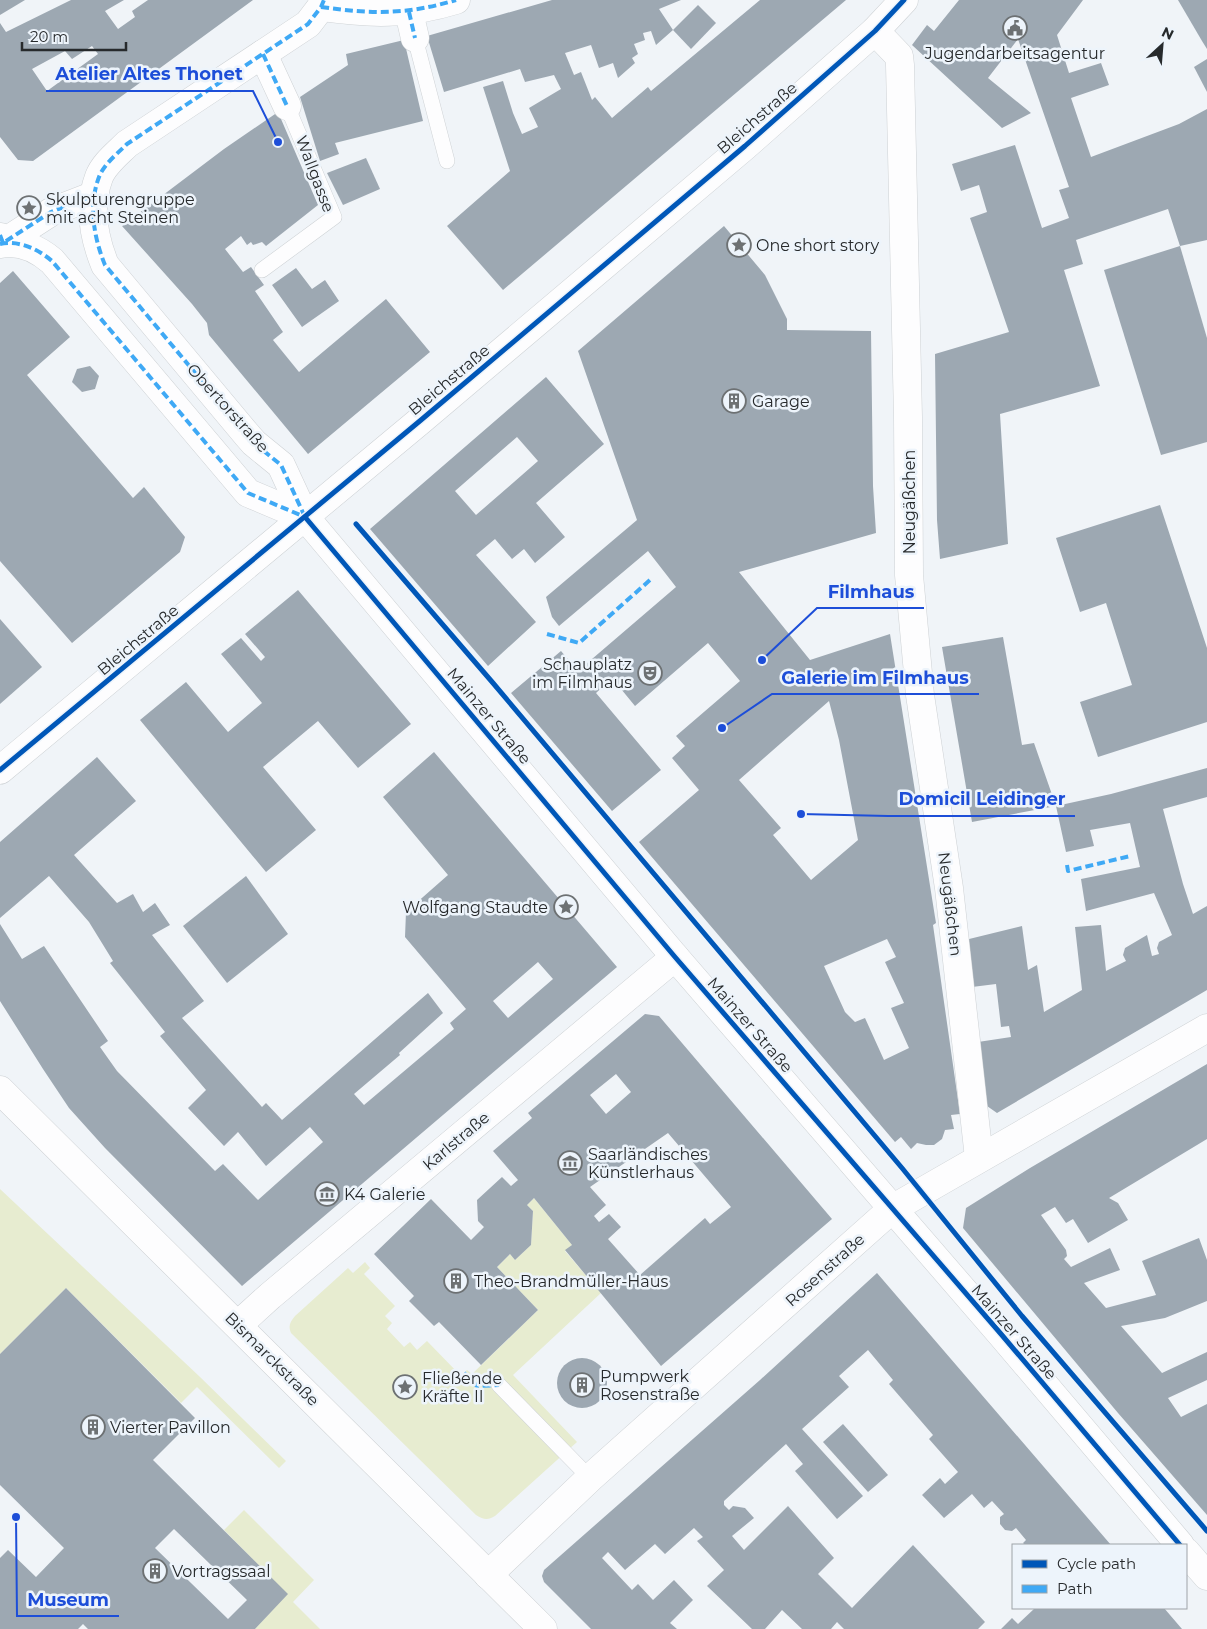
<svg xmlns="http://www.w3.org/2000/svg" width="1207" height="1629" font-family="Montserrat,sans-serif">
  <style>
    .green { fill: #e7ecd0 }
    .building { fill: #9da8b2; fill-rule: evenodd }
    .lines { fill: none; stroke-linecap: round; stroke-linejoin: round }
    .lane-casing { stroke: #cdd1d4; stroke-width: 16 }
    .street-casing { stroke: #cdd1d4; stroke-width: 29 }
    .primary-casing { stroke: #cdd1d4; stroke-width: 29 }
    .lane { stroke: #fdfdfe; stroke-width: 15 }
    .street { stroke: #fdfdfe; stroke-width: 28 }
    .primary { stroke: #fdfdfe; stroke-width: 28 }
    .quiet { stroke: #3fa9f5; stroke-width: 4; stroke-dasharray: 8 4; stroke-linecap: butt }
    .cycleway-casing { stroke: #edf4fb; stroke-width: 8 }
    .cycleway { stroke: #0057b8; stroke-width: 5 }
    .labels { text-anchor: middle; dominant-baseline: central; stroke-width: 5; stroke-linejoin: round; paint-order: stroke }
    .poi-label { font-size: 16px; fill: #272a2c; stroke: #edf4fb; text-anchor: start }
    .street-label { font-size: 16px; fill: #272a2c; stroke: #edf4fb }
    .leader { fill: none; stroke: #1d4ed8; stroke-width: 2 }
    .callout-dot { fill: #1d4ed8; stroke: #edf4fb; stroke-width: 2 }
    .callout-label { font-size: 18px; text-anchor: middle; font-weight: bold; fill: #1d4ed8; stroke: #edf4fb; stroke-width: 5; stroke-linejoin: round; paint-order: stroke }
  </style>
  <rect width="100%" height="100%" fill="#f0f4f8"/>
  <!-- green -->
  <g class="green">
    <polygon points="0,1189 199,1376 286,1461 279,1468 197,1387 181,1403 66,1288 0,1354"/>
    <path d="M534,1198L572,1245L565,1251L601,1293L513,1375L577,1442L495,1516C488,1520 484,1520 476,1515L291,1333C288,1326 290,1322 295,1316L348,1268L353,1273L365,1262L370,1268L364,1274L395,1306L385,1316L392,1323L387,1329L404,1347L410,1342L417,1350L427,1341L461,1376L467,1370L472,1374L538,1310L497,1267L510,1254L515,1260L531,1245L533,1211L527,1205Z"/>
    <polygon points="244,1510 314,1580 293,1602 320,1629 255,1629 287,1594 224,1530"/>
  </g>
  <!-- building -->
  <g class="building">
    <polygon points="0,0 25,0 0,15"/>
    <path d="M71,0H124L105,11L118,29L135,17L132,11L148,0H253L33,161L18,160L0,137V23L6,32ZM92,46L98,54L47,91L32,69L65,51L72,59Z"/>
    <polygon points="552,0 681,0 659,9 673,30 656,45 651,31 643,33 645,40 634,44 638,54 632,58 635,63 618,78 613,63 599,68 591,45 565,53 574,75 581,72 592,100 595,97 612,118 648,87 651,91 760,0 846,0 503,290 447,226 510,171 483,87 503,81 513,113 522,134 538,127 529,108 561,89 554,75 525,82 520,69 444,92 427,36"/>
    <polygon points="959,0 1083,0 1057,35 1069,73 1101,63 1109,85 1071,98 1091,157 1179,124 1207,109 1207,240 1180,246 1168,209 1076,240 1083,264 1064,270 1100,386 1000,414 1008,544 940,559 937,520 935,354 1009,332 970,218 987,212 979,185 961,191 952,164 1015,145 1042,228 1069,218 1059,190 1069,187 1018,39 988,78 1031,113 1002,128 912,45 927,25 934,31"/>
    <polygon points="1178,0 1207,0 1207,49 1202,41"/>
    <polygon points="698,5 716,23 691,49 673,30"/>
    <polygon points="404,40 423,121 335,143 339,154 320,161 300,97 348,65 346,54"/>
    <polygon points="1207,59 1207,92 1194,67"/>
    <polygon points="278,112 318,205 266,246 262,242 253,245 251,242 247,245 241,236 225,249 243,272 251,267 264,285 255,291 283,332 273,340 299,372 386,299 430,352 308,454 209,335 207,323 192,304 122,226 224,149"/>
    <polygon points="366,158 380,189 343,205 327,173"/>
    <path d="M724,226L765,275L787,319V330L871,331L873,486L876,533L739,572L810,660L890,634L935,917L936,923L933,925L960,1114L951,1115L954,1129L945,1130L942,1139L934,1145H926L917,1143L911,1149L901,1137L895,1142L639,842L699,790L672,758L685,746L676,736L740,681L708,643L635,706L612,678L596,693L661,770L612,811L511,693L561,651L578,671L676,587L648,551L559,626L552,617L546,597L637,520L578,351ZM829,701L839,740L858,840L811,880L773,835L781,828L739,780ZM887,939L896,957L885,962L904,1003L891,1008L909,1048L884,1060L865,1018L855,1022L845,1012L824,966Z"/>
    <polygon points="1180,246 1207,338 1207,442 1161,455 1104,270"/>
    <polygon points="296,268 312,289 325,280 339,301 302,327 272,285"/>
    <polygon points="13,271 70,337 27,375 133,498 144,487 185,537 180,552 72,643 0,561 0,283"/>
    <polygon points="90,366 99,376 95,389 82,392 72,382 77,369"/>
    <path d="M546,377L604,444L536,503L565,537L535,563L524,549L512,559L495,539L476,555L536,622L488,666L370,529ZM517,437L538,461L476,515L455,491Z"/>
    <polygon points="1160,505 1207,648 1207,722 1098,757 1080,702 1132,685 1106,603 1080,612 1056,538"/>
    <polygon points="298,590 411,724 358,768 318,721 263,767 316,830 266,872 140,720 186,682 228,732 235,726 262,703 221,654 241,638 261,661 265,657 245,634"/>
    <polygon points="0,619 42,667 0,704"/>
    <polygon points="1003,637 1022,745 1034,743 1056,806 1111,794 1207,768 1207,797 1163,809 1183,884 1193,914 1207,906 1207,990 997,1113 987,1106 978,1042 1011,1037 1009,1026 1001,1027 996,984 972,987 965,940 1022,926 1028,970 1037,965 1044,1012 1082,990 1075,927 1101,925 1106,971 1126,961 1123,955 1125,948 1147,935 1152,956 1159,954 1157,948 1159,942 1172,935 1154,893 1086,911 1081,879 1140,867 1130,823 1090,830 1094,846 1066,852 1056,806 972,822 942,647"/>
    <path d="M434,752L617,967L242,1286L105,1148L69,1108L43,1069L0,1001V924L22,959L44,946L108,1041L100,1047L117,1071L215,1171L223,1164L258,1200L323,1142L310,1127L266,1166L238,1132L224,1146L188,1108L206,1090L160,1036L165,1032L110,963L113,961L89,922L49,876L0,918V842L97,757L136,801L74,855L117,903L133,894L143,912L155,903L170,925L152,935L204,1001L182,1018L262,1107L266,1103L282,1120L428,993L443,1013L399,1053L400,1055L354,1094L364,1105L454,1029L450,1023L466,1009L405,937L406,912L448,875L383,797ZM538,962L553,979L508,1018L493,1001Z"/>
    <polygon points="246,876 288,934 227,983 183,926"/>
    <path d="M645,1014L659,1016L832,1219L661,1366L565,1250L572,1245L534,1198L527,1205L533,1211L531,1245L515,1260L510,1254L497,1267L538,1310L481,1365L439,1322L434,1326L409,1301L414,1296L374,1254L431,1199L471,1240L484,1227L478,1221L477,1200L502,1177L511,1186L518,1180L493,1151L532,1118L528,1113ZM616,1074L631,1092L606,1114L590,1095ZM668,1133L731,1207L710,1224L705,1218L640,1275L608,1239L621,1227L609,1214L599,1222L594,1216L606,1205L590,1187Z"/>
    <polygon points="1207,1064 1207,1139 1109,1198 1118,1203 1128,1220 1088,1243 1073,1219 1066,1223 1055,1207 1041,1215 1066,1250 1067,1256 1064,1259 1071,1267 1110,1248 1120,1270 1084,1283 1106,1308 1156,1295 1142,1261 1199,1238 1207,1260 1207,1301 1165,1318 1121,1326 1162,1373 1207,1352 1207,1380 1168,1398 1181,1417 1207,1404 1207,1515 1118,1413 963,1228 966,1208 1030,1168"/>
    <polygon points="877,1273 1111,1545 1025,1545 1023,1543 1026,1540 1016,1528 1012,1531 1005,1530 1000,1524 1000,1517 1004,1514 992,1501 984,1508 972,1494 944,1518 922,1495 940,1478 945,1484 958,1472 929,1439 933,1435 889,1384 893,1380 868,1350 839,1376 849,1387 802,1429 863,1496 837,1519 795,1471 803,1464 786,1444 724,1501 724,1505 729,1510 733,1506 745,1508 754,1518 732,1536 744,1550 788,1506 834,1558 818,1574 852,1608 913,1545 985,1622 978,1629 844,1629 837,1622 831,1629 802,1629 782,1610 765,1629 752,1629 707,1586 724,1570 697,1541 703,1537 694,1528 665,1554 655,1544 625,1570 608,1552 602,1558 632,1590 638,1584 653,1600 674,1580 693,1600 670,1623 677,1629 591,1629 544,1582 542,1576 544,1570 760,1380"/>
    <path d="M66,1288L195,1418L153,1460L288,1594L255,1629H88L83,1624L78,1629H0V1558L8,1550L36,1577L64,1548L0,1485V1354ZM174,1529L247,1600L228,1619L155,1548Z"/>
    <circle cx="582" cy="1383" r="25"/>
    <polygon points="843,1424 888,1475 868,1492 823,1442"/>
    <polygon points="1035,1608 1164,1608 1182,1629 1001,1629 1012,1618 1018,1624"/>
  </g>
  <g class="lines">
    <!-- lane casing -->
    <g class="lane-casing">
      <g id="lane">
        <polyline points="415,38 447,161"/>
        <polyline points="262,270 334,217 287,106"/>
        <polyline points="499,1385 590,1478"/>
      </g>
    </g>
    <!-- street casing -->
    <g class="street-casing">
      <g id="street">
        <path d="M321,7C371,14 407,15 456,0"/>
        <polyline points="409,12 415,38"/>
        <polyline points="875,31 899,56 900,65 908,417 909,575 920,695 949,888 979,1158"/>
        <polyline points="263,54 287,106"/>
        <polyline points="1,237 3,243 51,212 95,195"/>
        <path d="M0,244C19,240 38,249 52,261L248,493L305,517"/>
        <path d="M305,517L281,465L254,443L247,435L105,265C94,238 88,206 99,177C104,164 117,154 127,144L308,24L321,7L324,0"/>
        <polyline points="0,1090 543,1629"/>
        <polyline points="238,1325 270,1296 675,957"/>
        <polyline points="488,1575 590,1478 892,1209 1207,1028"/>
      </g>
    </g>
    <!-- primary casing -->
    <g class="primary-casing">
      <g id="primary">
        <polyline points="305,517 675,957 1001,1334 1180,1545"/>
        <polyline points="0,770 421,420 745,146 875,31 904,0"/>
        <polyline points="1186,1552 1207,1576"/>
      </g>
    </g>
    <!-- lane -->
    <use href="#lane" class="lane"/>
    <!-- street -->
    <use href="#street" class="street"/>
    <!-- primary -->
    <use href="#primary" class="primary"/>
    <!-- quiet -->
    <g class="quiet">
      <path d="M321,7C371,14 407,15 456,0"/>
      <polyline points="409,12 415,38"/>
      <polyline points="263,54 287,106"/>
      <polyline points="0,235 3,243 51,212 95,195"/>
      <path d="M0,244C19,240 38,249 52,261L248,493L305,517"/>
      <path d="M305,517L281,465L254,443L247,435L105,265C94,238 88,206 99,177C104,164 117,154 127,144L308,24L321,7L324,0"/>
      <polyline points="547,634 579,643 650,580"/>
      <polyline points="1067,865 1068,871 1130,856"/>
      <polyline points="464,1373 477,1386 499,1385"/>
    </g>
    <!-- cycleway casing -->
    <g class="cycleway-casing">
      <g id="cycleway">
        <polyline points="305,517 675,957 1001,1334 1180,1545"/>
        <polyline points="356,524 493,683 902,1168 1022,1316 1207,1531"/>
        <polyline points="0,770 421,420 745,146 875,31 904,0"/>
      </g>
    </g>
    <!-- cycleway -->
    <use href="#cycleway" class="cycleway"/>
  </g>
  <!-- icons -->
  <defs>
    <g id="civic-ring" transform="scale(1.25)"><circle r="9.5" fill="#edf4fb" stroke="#6d7173" stroke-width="1.5"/><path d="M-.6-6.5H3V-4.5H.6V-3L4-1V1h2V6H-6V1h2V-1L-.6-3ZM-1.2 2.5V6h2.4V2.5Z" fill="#6d7173"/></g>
    <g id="sight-ring" transform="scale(1.25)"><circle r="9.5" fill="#edf4fb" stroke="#6d7173" stroke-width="1.5"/><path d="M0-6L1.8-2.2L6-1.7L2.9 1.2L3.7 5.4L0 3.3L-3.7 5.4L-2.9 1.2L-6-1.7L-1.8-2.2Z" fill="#6d7173"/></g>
    <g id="building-ring" transform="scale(1.25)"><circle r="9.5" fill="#edf4fb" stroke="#6d7173" stroke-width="1.5"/><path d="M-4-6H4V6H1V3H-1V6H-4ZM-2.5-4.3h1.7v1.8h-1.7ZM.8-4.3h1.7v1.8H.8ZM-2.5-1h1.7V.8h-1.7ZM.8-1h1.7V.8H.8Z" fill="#6d7173"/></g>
    <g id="theatre-ring" transform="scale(1.25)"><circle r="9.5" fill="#edf4fb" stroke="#6d7173" stroke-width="1.5"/><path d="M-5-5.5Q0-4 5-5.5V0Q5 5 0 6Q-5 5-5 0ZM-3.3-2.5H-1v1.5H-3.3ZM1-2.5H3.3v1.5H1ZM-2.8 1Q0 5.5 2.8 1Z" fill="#6d7173"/></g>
    <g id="museum-ring" transform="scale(1.25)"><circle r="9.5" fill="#edf4fb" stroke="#6d7173" stroke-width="1.5"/><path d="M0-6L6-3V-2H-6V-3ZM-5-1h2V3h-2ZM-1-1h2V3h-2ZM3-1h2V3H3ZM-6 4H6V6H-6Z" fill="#6d7173"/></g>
  </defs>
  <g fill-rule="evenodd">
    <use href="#civic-ring" x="1015" y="28"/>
    <use href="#sight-ring" x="29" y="208"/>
    <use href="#sight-ring" x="739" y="245"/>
    <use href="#building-ring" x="734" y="401"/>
    <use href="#theatre-ring" x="650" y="673"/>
    <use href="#sight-ring" x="566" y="907"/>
    <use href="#museum-ring" x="570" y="1163"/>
    <use href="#museum-ring" x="327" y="1194"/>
    <use href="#building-ring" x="456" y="1281"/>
    <use href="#building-ring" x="582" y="1385"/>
    <use href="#sight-ring" x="405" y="1387"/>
    <use href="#building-ring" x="93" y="1427"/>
    <use href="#building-ring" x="155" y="1571"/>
  </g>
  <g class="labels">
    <!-- poi labels -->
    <g class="poi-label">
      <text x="1015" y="53" text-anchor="middle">Jugendarbeitsagentur</text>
      <text x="46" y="199">Skulpturengruppe<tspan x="46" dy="18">mit acht Steinen</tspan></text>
      <text x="756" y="245">One short story</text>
      <text x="752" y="401">Garage</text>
      <text x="632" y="664" text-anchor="end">Schauplatz<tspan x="632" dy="18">im Filmhaus</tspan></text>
      <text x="548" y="907" text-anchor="end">Wolfgang Staudte</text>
      <text x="588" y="1154">Saarländisches<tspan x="588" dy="18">Künstlerhaus</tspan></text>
      <text x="344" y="1194">K4 Galerie</text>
      <text x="474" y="1281">Theo-Brandmüller-Haus</text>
      <text x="600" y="1376">Pumpwerk<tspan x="600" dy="18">Rosenstraße</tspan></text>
      <text x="422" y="1378">Fließende<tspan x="422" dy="18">Kräfte II</tspan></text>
      <text x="110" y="1427">Vierter Pavillon</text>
      <text x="172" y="1571">Vortragssaal</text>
    </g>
    <!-- street labels -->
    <g class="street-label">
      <text transform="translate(757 118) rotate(-41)">Bleichstraße</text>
      <text transform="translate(315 174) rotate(69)">Wallgasse</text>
      <text transform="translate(449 380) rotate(-40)">Bleichstraße</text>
      <text transform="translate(228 408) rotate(48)">Obertorstraße</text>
      <text transform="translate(909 502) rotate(-90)">Neugäßchen</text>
      <text transform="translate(138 640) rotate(-40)">Bleichstraße</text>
      <text transform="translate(489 716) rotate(50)">Mainzer Straße</text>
      <text transform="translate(950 904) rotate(83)">Neugäßchen</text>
      <text transform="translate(750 1025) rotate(49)">Mainzer Straße</text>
      <text transform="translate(456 1141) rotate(-40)">Karlstraße</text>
      <text transform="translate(825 1270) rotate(-42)">Rosenstraße</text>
      <text transform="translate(1014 1332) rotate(49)">Mainzer Straße</text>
      <text transform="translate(272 1359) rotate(45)">Bismarckstraße</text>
    </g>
  </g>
  <!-- callouts -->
  <path class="leader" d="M278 142L253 91H46M762 660L817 608H924M722 728L772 694H979M801 814L888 816H1075M16 1517L17 1616H119"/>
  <g class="callout-dot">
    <circle cx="278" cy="142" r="5"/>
    <circle cx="762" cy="660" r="5"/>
    <circle cx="722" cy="728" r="5"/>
    <circle cx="801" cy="814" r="5"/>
    <circle cx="16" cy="1517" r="5"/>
  </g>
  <g class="callout-label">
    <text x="149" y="80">Atelier Altes Thonet</text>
    <text x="871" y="598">Filmhaus</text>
    <text x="875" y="684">Galerie im Filmhaus</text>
    <text x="982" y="805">Domicil Leidinger</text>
    <text x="68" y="1606">Museum</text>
  </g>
  <!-- legend -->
  <rect x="1012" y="1544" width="175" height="65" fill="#edf4fb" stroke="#9ea3a8"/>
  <rect x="1022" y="1560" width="25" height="8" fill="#0057b8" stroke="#9ea3a8"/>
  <text x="1057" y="1569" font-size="15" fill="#272a2c">Cycle path</text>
  <rect x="1022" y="1585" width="25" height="8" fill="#3fa9f5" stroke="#9ea3a8"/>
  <text x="1057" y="1594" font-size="15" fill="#272a2c">Path</text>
  <!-- north arrow -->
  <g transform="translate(1162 45) rotate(26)" stroke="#edf4fb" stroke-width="4" paint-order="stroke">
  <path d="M0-4L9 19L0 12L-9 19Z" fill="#272a2c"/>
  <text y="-8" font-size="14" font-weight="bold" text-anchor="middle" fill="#272a2c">N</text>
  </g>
  <!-- scale -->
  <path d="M22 42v8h104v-8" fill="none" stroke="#272a2c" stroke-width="2.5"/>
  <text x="30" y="42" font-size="15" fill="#272a2c" stroke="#edf4fb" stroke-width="4" paint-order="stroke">20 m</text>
</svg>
